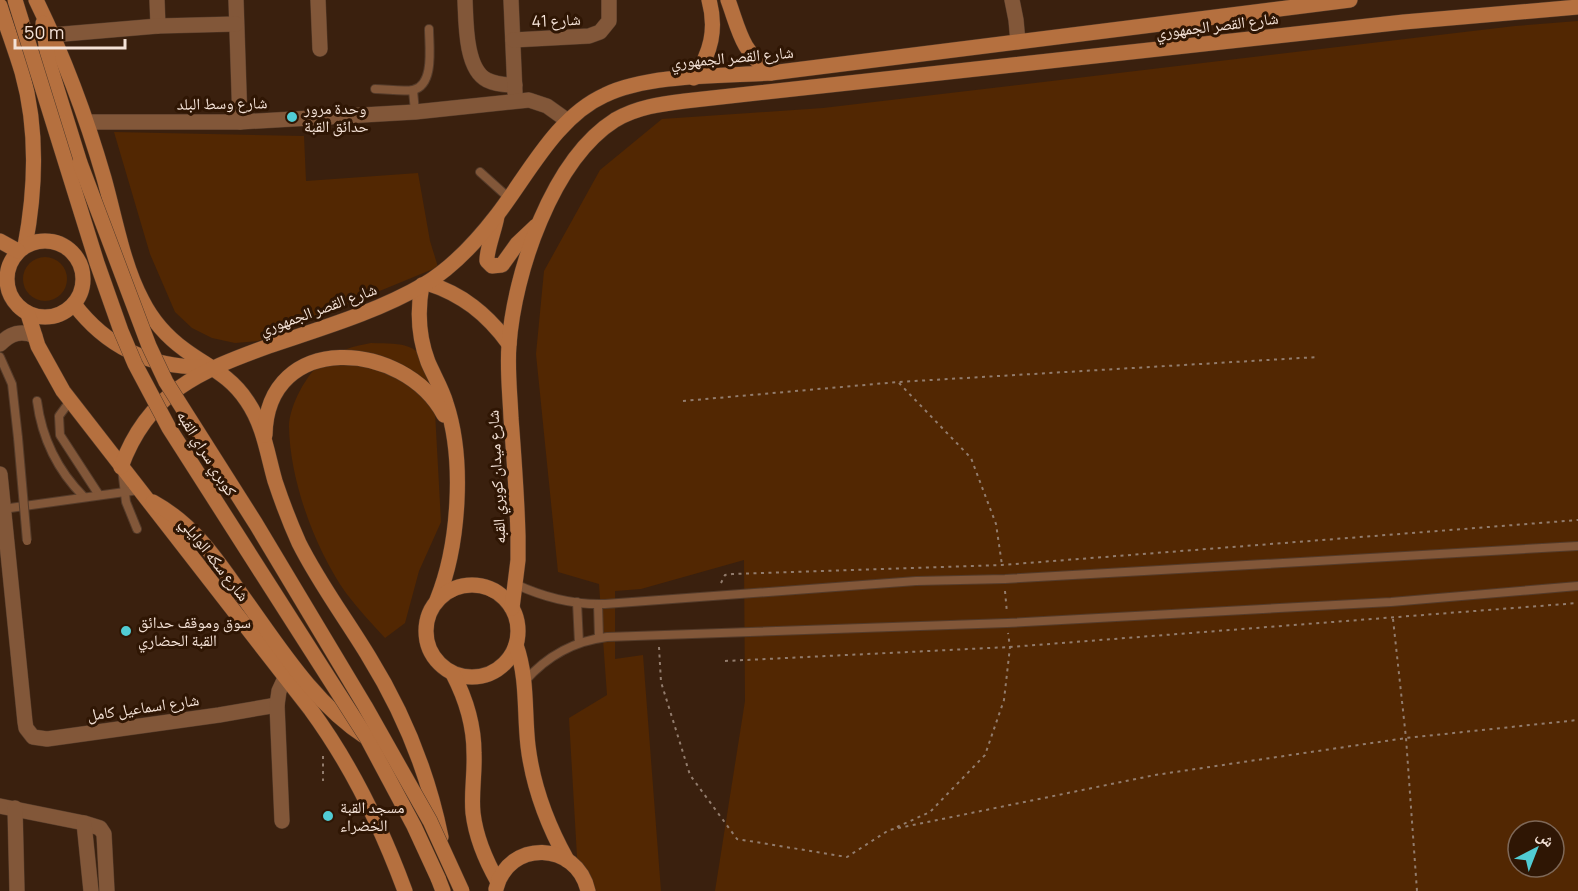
<svg xmlns="http://www.w3.org/2000/svg" width="1578" height="891" font-family="Manrope,'Noto Naskh Arabic',sans-serif">
  <style>
    .green { fill: #522702; fill-rule: evenodd }
    .lines { fill: none; stroke-linecap: round; stroke-linejoin: round }
    .service-casing { stroke: #543b2a; stroke-width: 10 }
    .minor-casing { stroke: #543b2a; stroke-width: 16 }
    .secondary-casing { stroke: #543b2a; stroke-width: 16 }
    .path { stroke: #927c6d; stroke-width: 2; stroke-dasharray: 3 4.5; stroke-linecap: butt }
    .service { stroke: #825739; stroke-width: 8 }
    .minor { stroke: #825739; stroke-width: 15 }
    .secondary { stroke: #b5703f; stroke-width: 15 }
    .service-bridge-casing { stroke: #543b2a; stroke-width: 10; stroke-linecap: butt }
    .secondary-bridge-casing { stroke: #543b2a; stroke-width: 16; stroke-linecap: butt }
    .service-bridge { stroke: #825739; stroke-width: 8 }
    .secondary-bridge { stroke: #b5703f; stroke-width: 15 }
    .poi-dot { fill: #51ccd4; stroke: #2f1604; stroke-width: 2 }
    .labels { text-anchor: middle; dominant-baseline: central; stroke-width: 6; stroke-linejoin: round; paint-order: stroke }
    .street-label { font-size: 16px; fill: #f4e2d7; stroke: #2f1604 }
    .poi-label { font-size: 16px; fill: #f4e2d7; stroke: #2f1604; text-anchor: start }
  </style>
  <rect width="100%" height="100%" fill="#3a200e"/>
  <!-- green -->
  <g class="green">
    <path d="M1578,21V891H715L745,701L744,560L641,589L615,591V659L643,655L661,891H591L578,874L569,718L607,695L599,584L558,572L536,354L544,271L600,170L662,119L823,108L1515,26ZM1518,831H1554V867H1518Z"/>
    <polygon points="114,132 304,136 306,181 418,173 430,241 438,267 258,341 235,343 212,338 192,328 175,312 150,254"/>
    <circle cx="45" cy="279" r="22"/>
    <path d="M371,343C405,344 418,342 433,375L441,522L419,571L405,623L385,638C372,624 358,609 346,593C315,549 290,481 289,427C289,406 307,373 324,360C338,350 355,346 371,343Z"/>
  </g>
  <g class="lines">
    <!-- service casing -->
    <g class="service-casing">
      <g id="service">
        <path d="M375,89C387,89 402,92 413,90C435,85 429,46 429,29"/>
        <polyline points="413,90 415,112"/>
        <polyline points="480,172 509,198"/>
        <polyline points="0,357 12,384 18,438"/>
        <path d="M37,401C42,439 57,470 84,497"/>
        <polyline points="70,401 59,416 60,435 99,495"/>
        <polyline points="122,469 126,502 137,529"/>
        <polyline points="3,509 139,490"/>
        <path d="M515,584C543,597 574,605 605,604L916,581L1005,579L1578,546"/>
        <polyline points="577,602 579,643"/>
        <polyline points="598,604 599,638"/>
        <path d="M525,681C547,656 574,641 607,637L1007,623L1391,602L1578,586"/>
      </g>
    </g>
    <!-- minor casing -->
    <g class="minor-casing">
      <g id="minor">
        <polyline points="157,0 158,26"/>
        <polyline points="236,0 240,122"/>
        <polyline points="318,0 320,49"/>
        <path d="M465,0C466,21 465,69 487,80C495,84 505,85 515,85"/>
        <polyline points="511,0 515,93"/>
        <polyline points="1012,0 1016,20 1018,42"/>
        <polyline points="52,35 158,26 236,24"/>
        <polyline points="513,40 589,36 600,32 609,21 609,0"/>
        <polyline points="87,122 240,122 415,112 529,100 547,106 568,121"/>
        <path d="M0,344C11,333 21,330 35,336"/>
        <polyline points="0,474 25,722 26,728 33,737 47,739 219,715 277,705"/>
        <polyline points="0,806 84,823 100,828 104,834 107,891"/>
        <polyline points="15,808 17,891"/>
        <polyline points="282,821 277,705 279,691 285,678"/>
        <polyline points="84,823 91,891"/>
      </g>
    </g>
    <!-- secondary casing -->
    <g class="secondary-casing">
      <g id="secondary">
        <path d="M36,0C64,57 86,116 104,178C115,217 123,265 142,300C152,320 167,337 185,350C208,367 230,375 247,401C264,426 267,453 275,481C282,502 290,523 299,543C319,583 346,619 369,657C403,712 428,773 441,837"/>
        <path d="M728,0C740,33 741,50 771,73"/>
        <path d="M0,6C7,28 15,49 22,72C38,129 36,188 25,246"/>
        <polyline points="43,23 48,60 80,163"/>
        <path d="M694,78C711,53 717,29 709,0"/>
        <path d="M497,216C495,229 486,251 487,261L492,266L502,265L517,244L536,226"/>
        <circle cx="45" cy="279" r="38"/>
        <polyline points="0,241 18,251"/>
        <path d="M427,283C462,294 487,314 509,344"/>
        <path d="M422,285C417,312 418,336 428,362C434,376 442,389 446,403C465,460 459,546 437,600"/>
        <path d="M74,304C108,349 154,369 210,367"/>
        <path d="M28,314L38,346L63,391L311,710C352,766 381,826 405,891"/>
        <path d="M265,435C267,330 404,340 444,415"/>
        <path d="M121,467C148,392 200,371 269,346C322,328 377,312 425,284C453,267 477,241 497,215C528,175 556,117 605,95C648,74 722,76 771,73L1350,0"/>
        <path d="M153,502C193,524 216,558 241,594C278,645 313,703 367,738"/>
        <circle cx="472" cy="631" r="46"/>
        <path d="M512,608L518,560V536C517,497 514,457 511,418C510,394 507,369 509,345C514,273 552,160 615,120C637,107 661,104 685,101L1404,22L1578,7"/>
        <path d="M516,645C528,679 524,712 528,746C533,787 547,824 567,860"/>
        <path d="M453,674C466,699 474,725 474,753C475,774 471,793 473,813C476,838 486,861 498,882"/>
        <polyline points="438,878 443,891"/>
        <path d="M496,889C508,839 577,841 588,891"/>
      </g>
    </g>
    <!-- path -->
    <g class="path">
      <polyline points="899,383 971,458 996,524 1002,565"/>
      <polyline points="683,401 898,382 1318,357"/>
      <polyline points="721,583 725,575 732,574 1002,565 1578,520"/>
      <polyline points="1005,591 1007,613"/>
      <polyline points="1393,619 1406,738 1417,891"/>
      <polyline points="659,647 661,682 690,775 737,839 847,857 889,830 1155,775 1406,738 1578,720"/>
      <polyline points="725,661 1010,647 1578,603"/>
      <polyline points="323,756 323,781"/>
      <polyline points="897,827 930,812 985,755 1004,700 1010,647 1008,633"/>
    </g>
    <!-- service -->
    <use href="#service" class="service"/>
    <!-- minor -->
    <use href="#minor" class="minor"/>
    <!-- secondary -->
    <use href="#secondary" class="secondary"/>
    <!-- service-bridge casing -->
    <g class="service-bridge-casing">
      <polyline id="service-bridge" points="18,438 27,541"/>
    </g>
    <!-- secondary-bridge casing -->
    <g class="secondary-bridge-casing">
      <g id="secondary-bridge">
        <polyline points="15,0 97,263 121,331 135,364 169,428 367,738 414,826 438,878"/>
        <polyline points="80,163 149,346 166,382 256,524 365,706 430,821 462,891"/>
      </g>
    </g>
    <!-- service-bridge -->
    <use href="#service-bridge" class="service-bridge"/>
    <!-- secondary-bridge -->
    <use href="#secondary-bridge" class="secondary-bridge"/>
  </g>
  <!-- markers -->
  <g class="poi-dot">
    <circle cx="292" cy="117" r="6"/>
    <circle cx="126" cy="631" r="6"/>
    <circle cx="328" cy="816" r="6"/>
  </g>
  <g class="labels">
    <!-- street labels -->
    <g class="street-label">
      <text transform="translate(556 20) rotate(-3)">شارع 41</text>
      <text transform="translate(1217 25) rotate(-7)">شارع القصر الجمهوري</text>
      <text transform="translate(732 57) rotate(-5)">شارع القصر الجمهوري</text>
      <text transform="translate(222 103) rotate(-1)">شارع وسط البلد</text>
      <text transform="translate(318 309) rotate(-20)">شارع القصر الجمهوري</text>
      <text transform="translate(207 453) rotate(58)">كوبري سراي القبه</text>
      <text transform="translate(496 477) rotate(-93)">شارع ميدان كوبري القبه</text>
      <text transform="translate(215 559) rotate(52)">شارع سكه الوايلي</text>
      <text transform="translate(143 707) rotate(-8)">شارع اسماعيل كامل</text>
    </g>
    <!-- poi labels -->
    <g class="poi-label">
      <text x="304" y="108">وحدة مرور<tspan x="304" dy="18">حدائق القبة</tspan></text>
      <text x="138" y="622">سوق وموقف حدائق<tspan x="138" dy="18">القبة الحضاري</tspan></text>
      <text x="340" y="807">مسجد القبة<tspan x="340" dy="18">الخضراء</tspan></text>
    </g>
  </g>
  <!-- north arrow -->
  <g transform="translate(1536 849) rotate(42)"><circle r="28" fill="#2f1604" stroke="#7e6858" stroke-width="1.5"/>
  <path d="M0-4.5L10 22L0 15L-10 22Z" fill="#51ccd4"/>
  <text y="-9" font-size="16" font-weight="bold" text-anchor="middle" fill="#f4e2d7">ش</text>
  </g>
  <!-- scale -->
  <path d="M15 39v9h110v-9" fill="none" stroke="#f4e2d7" stroke-width="3"/>
  <text x="24" y="39" font-size="18" fill="#f4e2d7" stroke="#2f1604" stroke-width="4.5" paint-order="stroke">50 m</text>
</svg>
